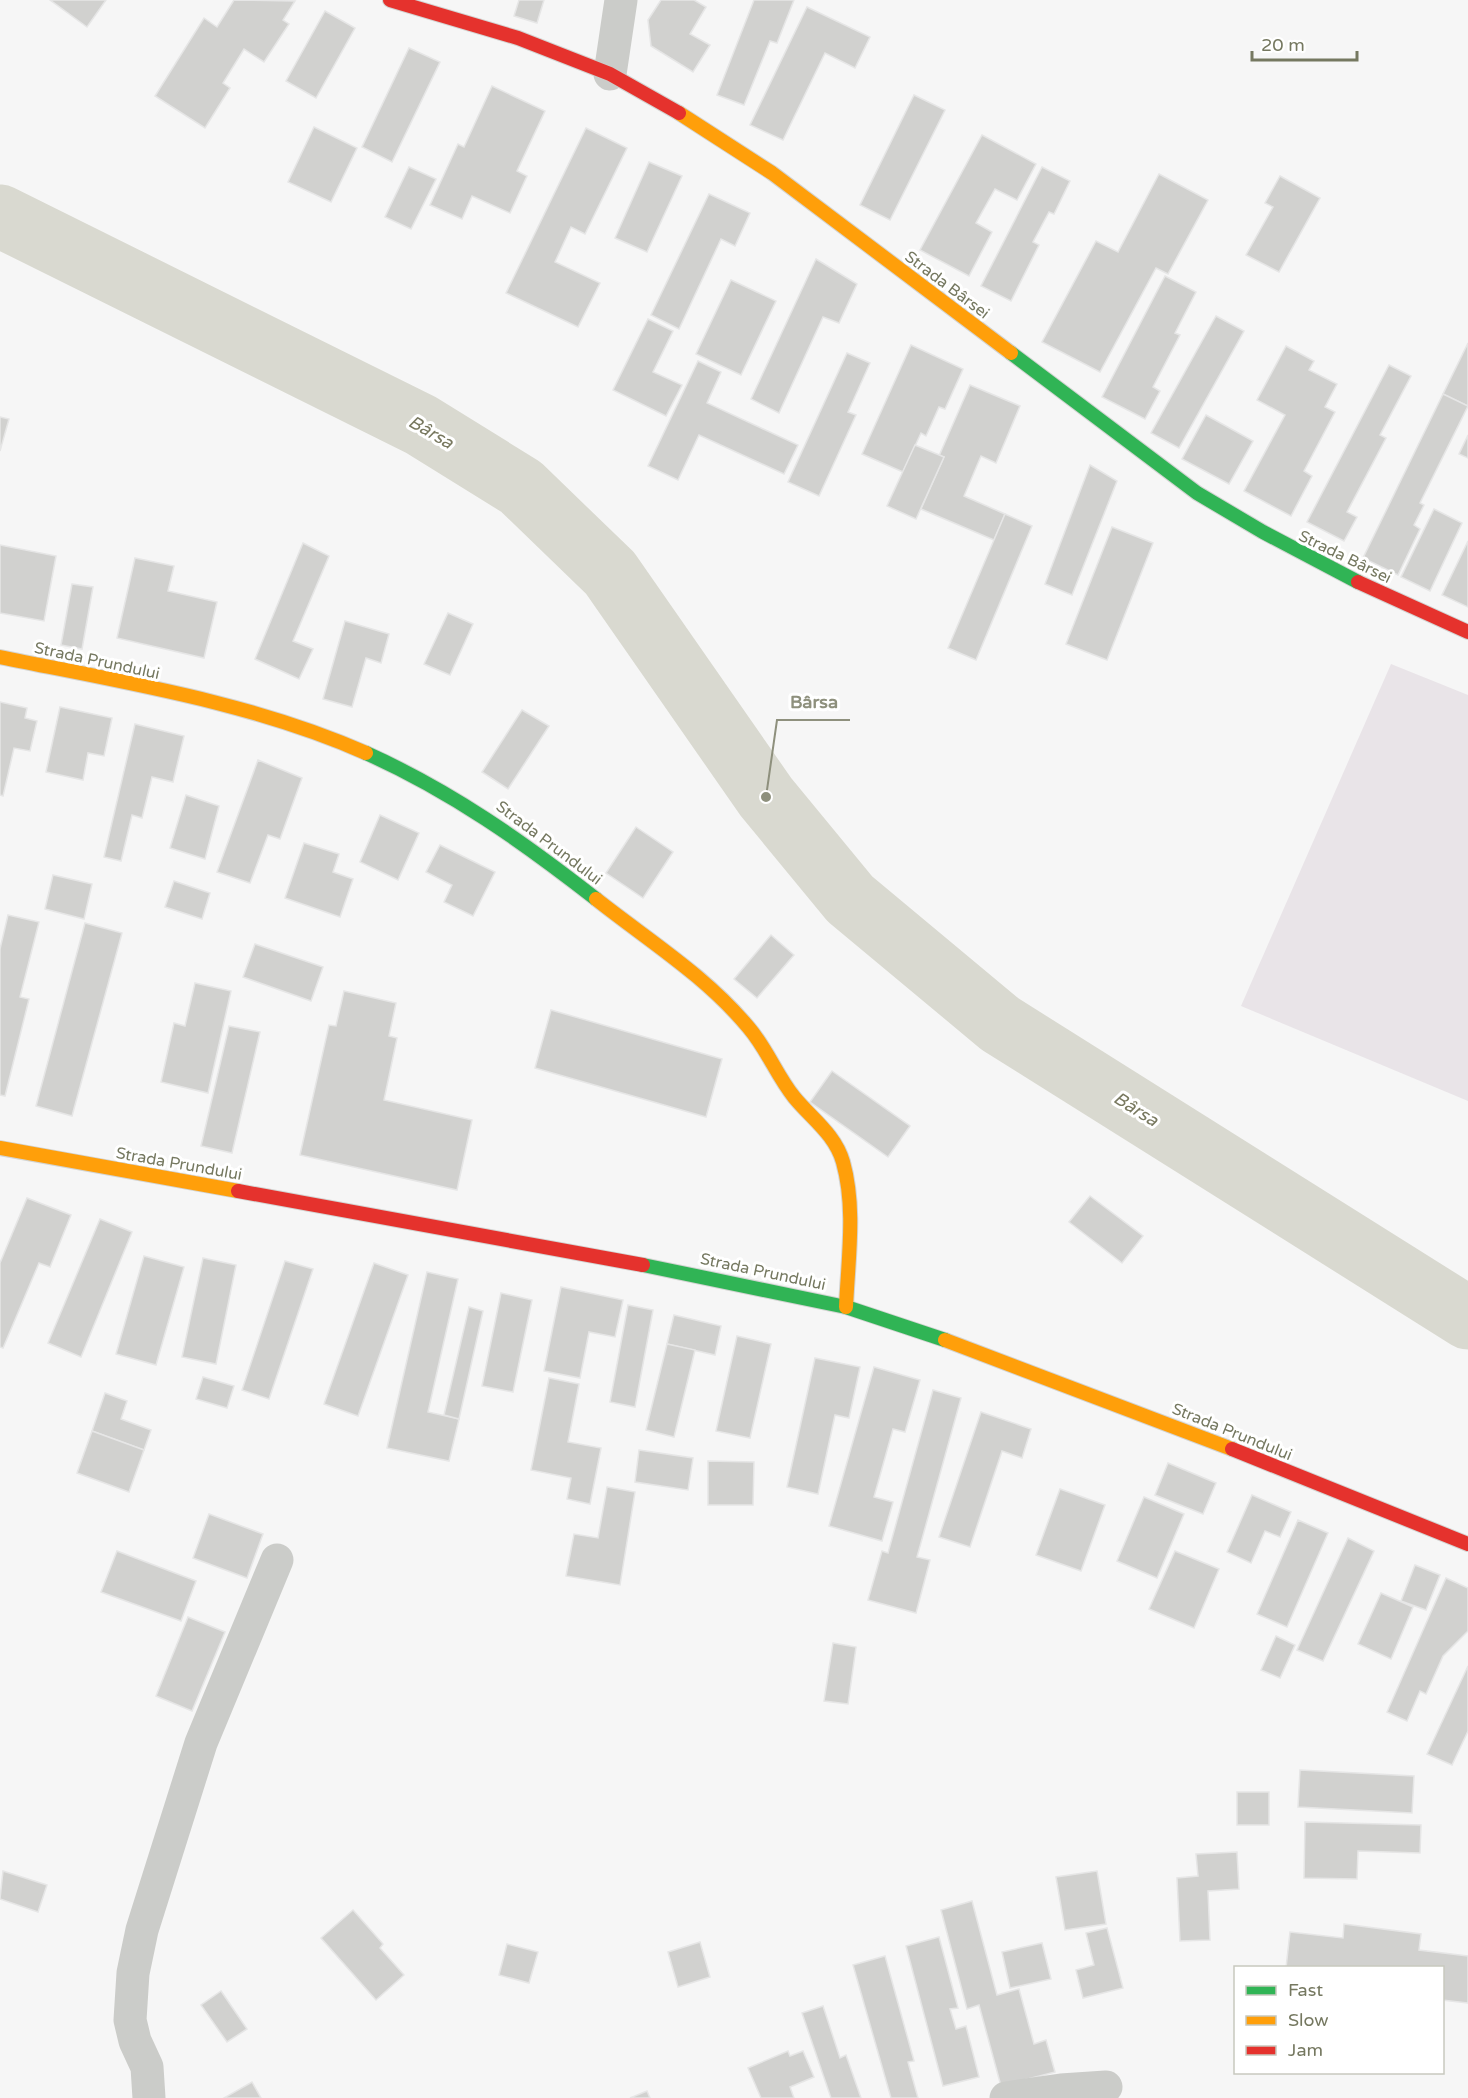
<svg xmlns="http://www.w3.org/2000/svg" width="1468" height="2098" font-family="'Varela Round',sans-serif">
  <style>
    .green { fill: #e9e4e8 }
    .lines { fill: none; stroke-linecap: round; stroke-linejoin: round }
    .river { stroke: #d9d9d0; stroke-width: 63 }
    .building { fill: #d1d1cf; stroke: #e6e6e6; stroke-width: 1.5 }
    .fast-casing { stroke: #d3d4d2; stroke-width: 16 }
    .slow-casing { stroke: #d3d4d2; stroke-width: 16 }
    .jam-casing { stroke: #d3d4d2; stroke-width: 16 }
    .street { stroke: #cbccc9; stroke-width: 33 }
    .fast { stroke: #30b455; stroke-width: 14 }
    .slow { stroke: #ff9f0a; stroke-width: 14 }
    .jam { stroke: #e5322d; stroke-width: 14 }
    .labels { text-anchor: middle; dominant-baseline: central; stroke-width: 6; stroke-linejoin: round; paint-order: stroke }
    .street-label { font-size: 16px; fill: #757860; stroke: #fff }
    .water-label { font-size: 18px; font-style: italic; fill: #78785f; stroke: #fff }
    .leader { fill: none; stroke: #8e907d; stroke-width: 2 }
    .callout-dot { fill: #8e907d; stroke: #fff; stroke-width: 2 }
    .callout-label { font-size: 18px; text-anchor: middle; font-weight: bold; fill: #8e907d; stroke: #fff; stroke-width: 6; stroke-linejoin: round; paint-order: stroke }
  </style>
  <rect width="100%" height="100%" fill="#f6f6f6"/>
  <!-- green -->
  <polygon class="green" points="1391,664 1468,695 1468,1101 1241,1006"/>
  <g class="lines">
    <!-- river -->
    <polyline class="river" points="0,216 421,425 521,487 610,573 766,797 850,899 1000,1024 1468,1318"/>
  </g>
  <!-- building -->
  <g class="building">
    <polygon points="50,0 106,0 87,27"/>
    <polygon points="234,0 295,1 283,20 289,24 264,62 244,49 223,83 230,88 205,128 155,96 204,18 217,27"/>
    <polygon points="519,0 544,0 537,23 514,16"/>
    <polygon points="661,0 694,0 706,7 690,34 710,45 693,72 651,46 648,20"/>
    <polygon points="754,0 794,0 777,43 770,41 744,105 717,95"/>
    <polygon points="807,7 870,37 855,68 825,53 783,140 750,125"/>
    <polygon points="325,11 355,28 316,98 286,81"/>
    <polygon points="409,48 440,62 392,162 362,147"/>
    <polygon points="492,86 545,111 517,171 527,176 510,213 472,196 462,219 430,205 458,144 464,147"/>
    <polygon points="914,95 945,110 890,220 860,205"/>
    <polygon points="314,127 357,148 331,202 288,182"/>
    <polygon points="586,128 627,148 585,234 571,227 555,262 600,283 578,327 506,293"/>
    <polygon points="982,135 1036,164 1017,200 995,189 976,223 992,232 969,276 920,250"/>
    <polygon points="649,162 682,176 647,252 615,238"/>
    <polygon points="409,167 436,179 411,229 385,217"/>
    <polygon points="1042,167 1070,181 1054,214 1049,212 1033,242 1039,245 1011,301 981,286"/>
    <polygon points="1159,174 1208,200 1168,274 1156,268 1100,372 1042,342 1096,241 1118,252"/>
    <polygon points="1280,176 1320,198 1279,272 1246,255 1273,207 1265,203"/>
    <polygon points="709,194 750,213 735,246 721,239 679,329 651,315"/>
    <polygon points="816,259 857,284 839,323 823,317 779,413 751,399"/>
    <polygon points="1165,276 1196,292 1175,333 1180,335 1153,387 1160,391 1145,419 1102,397"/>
    <polygon points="731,280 776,301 741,375 696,354"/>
    <polygon points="1216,316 1244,331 1179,448 1151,433"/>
    <polygon points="648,319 673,331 653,372 682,385 666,416 613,390"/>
    <polygon points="1468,343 1468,406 1443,394"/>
    <polygon points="911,345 963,369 945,409 939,407 926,436 921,433 903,472 862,454"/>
    <polygon points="1286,346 1314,361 1309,370 1337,384 1325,407 1335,412 1304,471 1312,476 1291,516 1244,491 1285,415 1257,400"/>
    <polygon points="847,353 870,363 848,412 856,415 819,496 788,482"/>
    <polygon points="698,361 721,372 707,403 798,445 784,474 699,435 678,480 648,466"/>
    <polygon points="1389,365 1411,376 1380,435 1386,438 1347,512 1357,517 1344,541 1307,522"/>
    <polygon points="970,385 1020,406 996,463 981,456 964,496 1005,514 994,540 921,509 944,457 939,456"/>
    <polygon points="1443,394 1468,406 1420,503 1424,505 1414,525 1420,529 1398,575 1363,558"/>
    <polygon points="1206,415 1253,441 1229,484 1182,459"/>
    <polygon points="0,417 9,419 0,451"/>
    <polygon points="1468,435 1468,458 1459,454"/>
    <polygon points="915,445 944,457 916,519 887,506"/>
    <polygon points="1090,465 1117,481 1072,595 1045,584"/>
    <polygon points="1434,509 1462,523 1430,591 1401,577"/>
    <polygon points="1005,514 1032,526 976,660 948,648"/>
    <polygon points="1112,527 1153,543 1107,660 1066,644"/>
    <polygon points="1468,541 1468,607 1442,595"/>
    <polygon points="303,543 329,556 293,641 313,649 299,679 255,659"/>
    <polygon points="0,545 56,556 44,621 0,613"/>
    <polygon points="135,558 174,566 168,591 217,602 204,658 117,638"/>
    <polygon points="72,584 93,587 82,649 61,645"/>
    <polygon points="448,613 473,624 450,675 424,664"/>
    <polygon points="345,621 389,634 381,663 366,658 352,707 323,699"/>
    <polygon points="0,702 27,708 25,718 37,721 30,751 14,748 3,796 0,795"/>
    <polygon points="60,707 112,718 104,756 88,753 83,780 46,772"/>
    <polygon points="522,710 549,726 508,789 482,772"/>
    <polygon points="135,724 184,736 173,782 152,777 142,818 132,815 121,861 104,857"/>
    <polygon points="258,760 302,778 280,839 268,835 250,883 217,872"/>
    <polygon points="186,795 219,806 205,859 170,848"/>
    <polygon points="380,815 419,833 398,880 360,862"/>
    <polygon points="636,827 673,852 643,898 606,873"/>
    <polygon points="304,843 339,854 333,872 353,879 340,917 285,898"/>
    <polygon points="440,845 495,872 473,916 444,902 452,885 426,872"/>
    <polygon points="53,875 92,884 84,919 45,909"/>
    <polygon points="174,881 210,893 202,919 165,907"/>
    <polygon points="8,915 39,922 20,997 29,999 5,1096 0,1095 0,949"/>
    <polygon points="85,923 122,933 72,1116 36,1106"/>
    <polygon points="771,935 794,955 757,998 734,979"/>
    <polygon points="255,944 323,967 311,1001 243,977"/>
    <polygon points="195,983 231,991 208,1093 161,1082 174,1023 185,1026"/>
    <polygon points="344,991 396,1003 389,1036 397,1038 384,1100 472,1120 457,1190 300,1155 329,1025 336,1026"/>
    <polygon points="551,1010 722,1059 706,1117 535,1068"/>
    <polygon points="229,1026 260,1032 232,1153 201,1146"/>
    <polygon points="832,1071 910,1126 888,1157 810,1102"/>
    <polygon points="1090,1196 1143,1236 1122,1263 1069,1222"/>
    <polygon points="27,1198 71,1215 50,1267 39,1263 3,1348 0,1347 0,1263"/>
    <polygon points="100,1219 132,1232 81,1357 48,1343"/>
    <polygon points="144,1256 184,1267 156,1365 116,1354"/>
    <polygon points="203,1258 236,1265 216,1364 182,1357"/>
    <polygon points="285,1261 313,1269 269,1399 242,1390"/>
    <polygon points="374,1263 408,1275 358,1416 324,1404"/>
    <polygon points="427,1272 458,1279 428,1412 459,1419 449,1461 387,1448"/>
    <polygon points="561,1287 623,1300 615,1337 589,1332 580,1378 544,1371"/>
    <polygon points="501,1293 532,1300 513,1392 482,1386"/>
    <polygon points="628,1305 653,1310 635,1407 610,1402"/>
    <polygon points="469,1307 483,1311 459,1419 444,1415"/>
    <polygon points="674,1315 721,1326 715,1355 667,1344"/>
    <polygon points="737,1336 771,1344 750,1438 716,1431"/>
    <polygon points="667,1344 695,1350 674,1437 646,1430"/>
    <polygon points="815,1358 860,1367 849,1418 835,1415 818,1494 787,1487"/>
    <polygon points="874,1367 920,1380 905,1432 893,1429 874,1497 893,1502 882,1541 829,1526"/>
    <polygon points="203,1377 234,1386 227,1408 196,1399"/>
    <polygon points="549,1378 579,1384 568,1442 601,1448 590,1504 567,1499 571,1478 531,1470"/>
    <polygon points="933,1390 961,1398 917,1557 930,1560 916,1613 868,1600 882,1551 888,1553"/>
    <polygon points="105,1393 127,1401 121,1419 151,1430 144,1450 92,1431"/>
    <polygon points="981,1412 1031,1429 1022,1458 1002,1451 970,1547 939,1537"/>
    <polygon points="92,1431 144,1450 129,1492 77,1473"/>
    <polygon points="639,1450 693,1458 688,1490 635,1482"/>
    <polygon points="708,1461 754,1462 753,1505 708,1505"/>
    <polygon points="1168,1463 1216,1483 1203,1514 1155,1495"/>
    <polygon points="607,1487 635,1492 620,1585 566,1576 574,1534 598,1538"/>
    <polygon points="1060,1489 1105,1505 1081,1571 1036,1555"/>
    <polygon points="1252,1495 1291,1512 1280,1537 1265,1531 1251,1563 1227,1552"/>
    <polygon points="1144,1497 1184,1514 1157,1578 1117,1561"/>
    <polygon points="209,1514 263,1534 247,1578 193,1558"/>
    <polygon points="1298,1520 1328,1533 1287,1627 1257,1614"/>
    <polygon points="1348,1538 1374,1551 1323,1661 1297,1650"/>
    <polygon points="117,1551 196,1581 181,1621 101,1592"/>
    <polygon points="1175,1551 1219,1569 1194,1628 1149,1609"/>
    <polygon points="1415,1565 1440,1575 1426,1610 1401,1601"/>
    <polygon points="1446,1578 1468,1588 1468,1631 1443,1656 1426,1694 1420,1691 1407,1721 1387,1712"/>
    <polygon points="1381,1593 1413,1607 1391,1659 1358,1644"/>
    <polygon points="188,1617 225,1632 192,1711 156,1696"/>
    <polygon points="1276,1636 1295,1645 1280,1678 1261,1670"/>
    <polygon points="833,1643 856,1647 848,1704 824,1701"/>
    <polygon points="1468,1666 1468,1731 1452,1765 1427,1754"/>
    <polygon points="1300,1770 1414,1776 1412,1813 1298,1807"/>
    <rect x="1237" y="1792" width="32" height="33"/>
    <polygon points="1305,1822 1421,1825 1420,1853 1358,1851 1357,1879 1304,1878"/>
    <polygon points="1237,1852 1239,1889 1208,1891 1210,1940 1180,1941 1177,1878 1198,1876 1196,1854"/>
    <polygon points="3,1871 47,1885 38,1912 0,1899"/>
    <polygon points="1097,1871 1106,1924 1065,1930 1056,1877"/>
    <polygon points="972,1901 997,1995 1019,1989 1034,2044 1046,2040 1055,2072 1001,2086 979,2005 967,2009 941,1910"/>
    <polygon points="353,1910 383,1944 380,1948 404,1975 376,2000 321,1938"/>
    <polygon points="1344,1924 1421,1934 1419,1950 1468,1956 1468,2003 1442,2000 1442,1968 1286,1968 1290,1932 1343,1938"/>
    <polygon points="1107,1928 1123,1988 1083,1998 1076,1970 1094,1965 1086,1933"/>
    <polygon points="939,1937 958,2008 950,2009 956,2029 966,2026 979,2077 943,2086 906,1946"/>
    <polygon points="700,1942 710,1977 678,1987 668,1952"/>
    <polygon points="1042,1943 1051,1979 1010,1988 1002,1952"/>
    <polygon points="507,1944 538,1952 529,1983 499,1975"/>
    <polygon points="885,1956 914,2061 908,2062 918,2098 891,2098 853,1965"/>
    <polygon points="221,1991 247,2029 227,2042 201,2005"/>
    <polygon points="823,2006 840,2058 846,2055 861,2098 831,2098 802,2013"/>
    <polygon points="788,2051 790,2056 803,2051 814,2077 790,2087 794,2098 761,2098 748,2068"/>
    <polygon points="252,2082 261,2098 224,2098"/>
    <polygon points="647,2091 650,2098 630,2098"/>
  </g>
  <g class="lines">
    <!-- fast casing -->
    <g class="fast-casing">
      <g id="fast">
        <polyline points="1011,353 1197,493 1263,532 1358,582"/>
        <path d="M366,753C451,791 523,842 596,899"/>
        <polyline points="643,1265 846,1307 945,1340"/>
      </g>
    </g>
    <!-- slow casing -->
    <g class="slow-casing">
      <g id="slow">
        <polyline points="679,113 772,173 1011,353"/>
        <path d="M0,657C122,682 251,702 366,753"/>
        <path d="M596,899C649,941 706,976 749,1028C767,1049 777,1076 794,1097C811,1118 835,1134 843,1162C856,1208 848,1260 846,1307"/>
        <polyline points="0,1148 238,1191"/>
        <polyline points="945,1340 1232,1449"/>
      </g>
    </g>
    <!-- jam casing -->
    <g class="jam-casing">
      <g id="jam">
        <polyline points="390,0 518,38 610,74 679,113"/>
        <polyline points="1358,582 1468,632"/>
        <polyline points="238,1191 643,1265"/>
        <polyline points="1232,1449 1468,1544"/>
      </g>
    </g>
    <!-- street -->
    <g class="street">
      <polyline points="610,74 621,0"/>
      <polyline points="149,2098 147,2067 135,2041 130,2020 133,1973 142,1930 201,1743 277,1560"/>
      <polyline points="1006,2098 1061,2090 1106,2087"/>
    </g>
    <!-- fast -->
    <use href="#fast" class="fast"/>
    <!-- slow -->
    <use href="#slow" class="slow"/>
    <!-- jam -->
    <use href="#jam" class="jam"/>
  </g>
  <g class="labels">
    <!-- street labels -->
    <g class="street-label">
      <text transform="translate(947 285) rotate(37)">Strada Bârsei</text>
      <text transform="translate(1345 557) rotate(26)">Strada Bârsei</text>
      <text transform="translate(97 661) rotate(12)">Strada Prundului</text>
      <text transform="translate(549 843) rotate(37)">Strada Prundului</text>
      <text transform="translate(179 1164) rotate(10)">Strada Prundului</text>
      <text transform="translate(763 1272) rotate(12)">Strada Prundului</text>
      <text transform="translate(1232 1432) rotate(22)">Strada Prundului</text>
    </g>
    <!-- water labels -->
    <g class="water-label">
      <text transform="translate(431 432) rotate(30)">Bârsa</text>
      <text transform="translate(1136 1109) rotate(32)">Bârsa</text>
    </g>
  </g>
  <!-- callouts -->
  <path class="leader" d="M766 797L777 720H850"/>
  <circle class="callout-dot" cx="766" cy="797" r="6"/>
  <g class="callout-label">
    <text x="814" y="708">Bârsa</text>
  </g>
  <!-- legend -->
  <rect x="1234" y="1966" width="210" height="108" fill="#ffffff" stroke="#c8c9bf" stroke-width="1.5"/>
  <rect x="1246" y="1986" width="30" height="9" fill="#30b455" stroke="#c8c9bf" stroke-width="1.5"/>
  <text x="1288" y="1996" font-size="18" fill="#757860">Fast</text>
  <rect x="1246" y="2016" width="30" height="9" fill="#ff9f0a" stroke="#c8c9bf" stroke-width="1.5"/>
  <text x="1288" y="2026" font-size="18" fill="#757860">Slow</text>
  <rect x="1246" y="2046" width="30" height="9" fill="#e5322d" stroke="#c8c9bf" stroke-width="1.5"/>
  <text x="1288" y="2056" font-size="18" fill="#757860">Jam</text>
  <!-- scale -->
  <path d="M1252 51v9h105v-9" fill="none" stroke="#757860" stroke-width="3"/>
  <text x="1261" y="51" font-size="18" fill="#757860" stroke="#ffffff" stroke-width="4.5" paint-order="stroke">20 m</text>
</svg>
